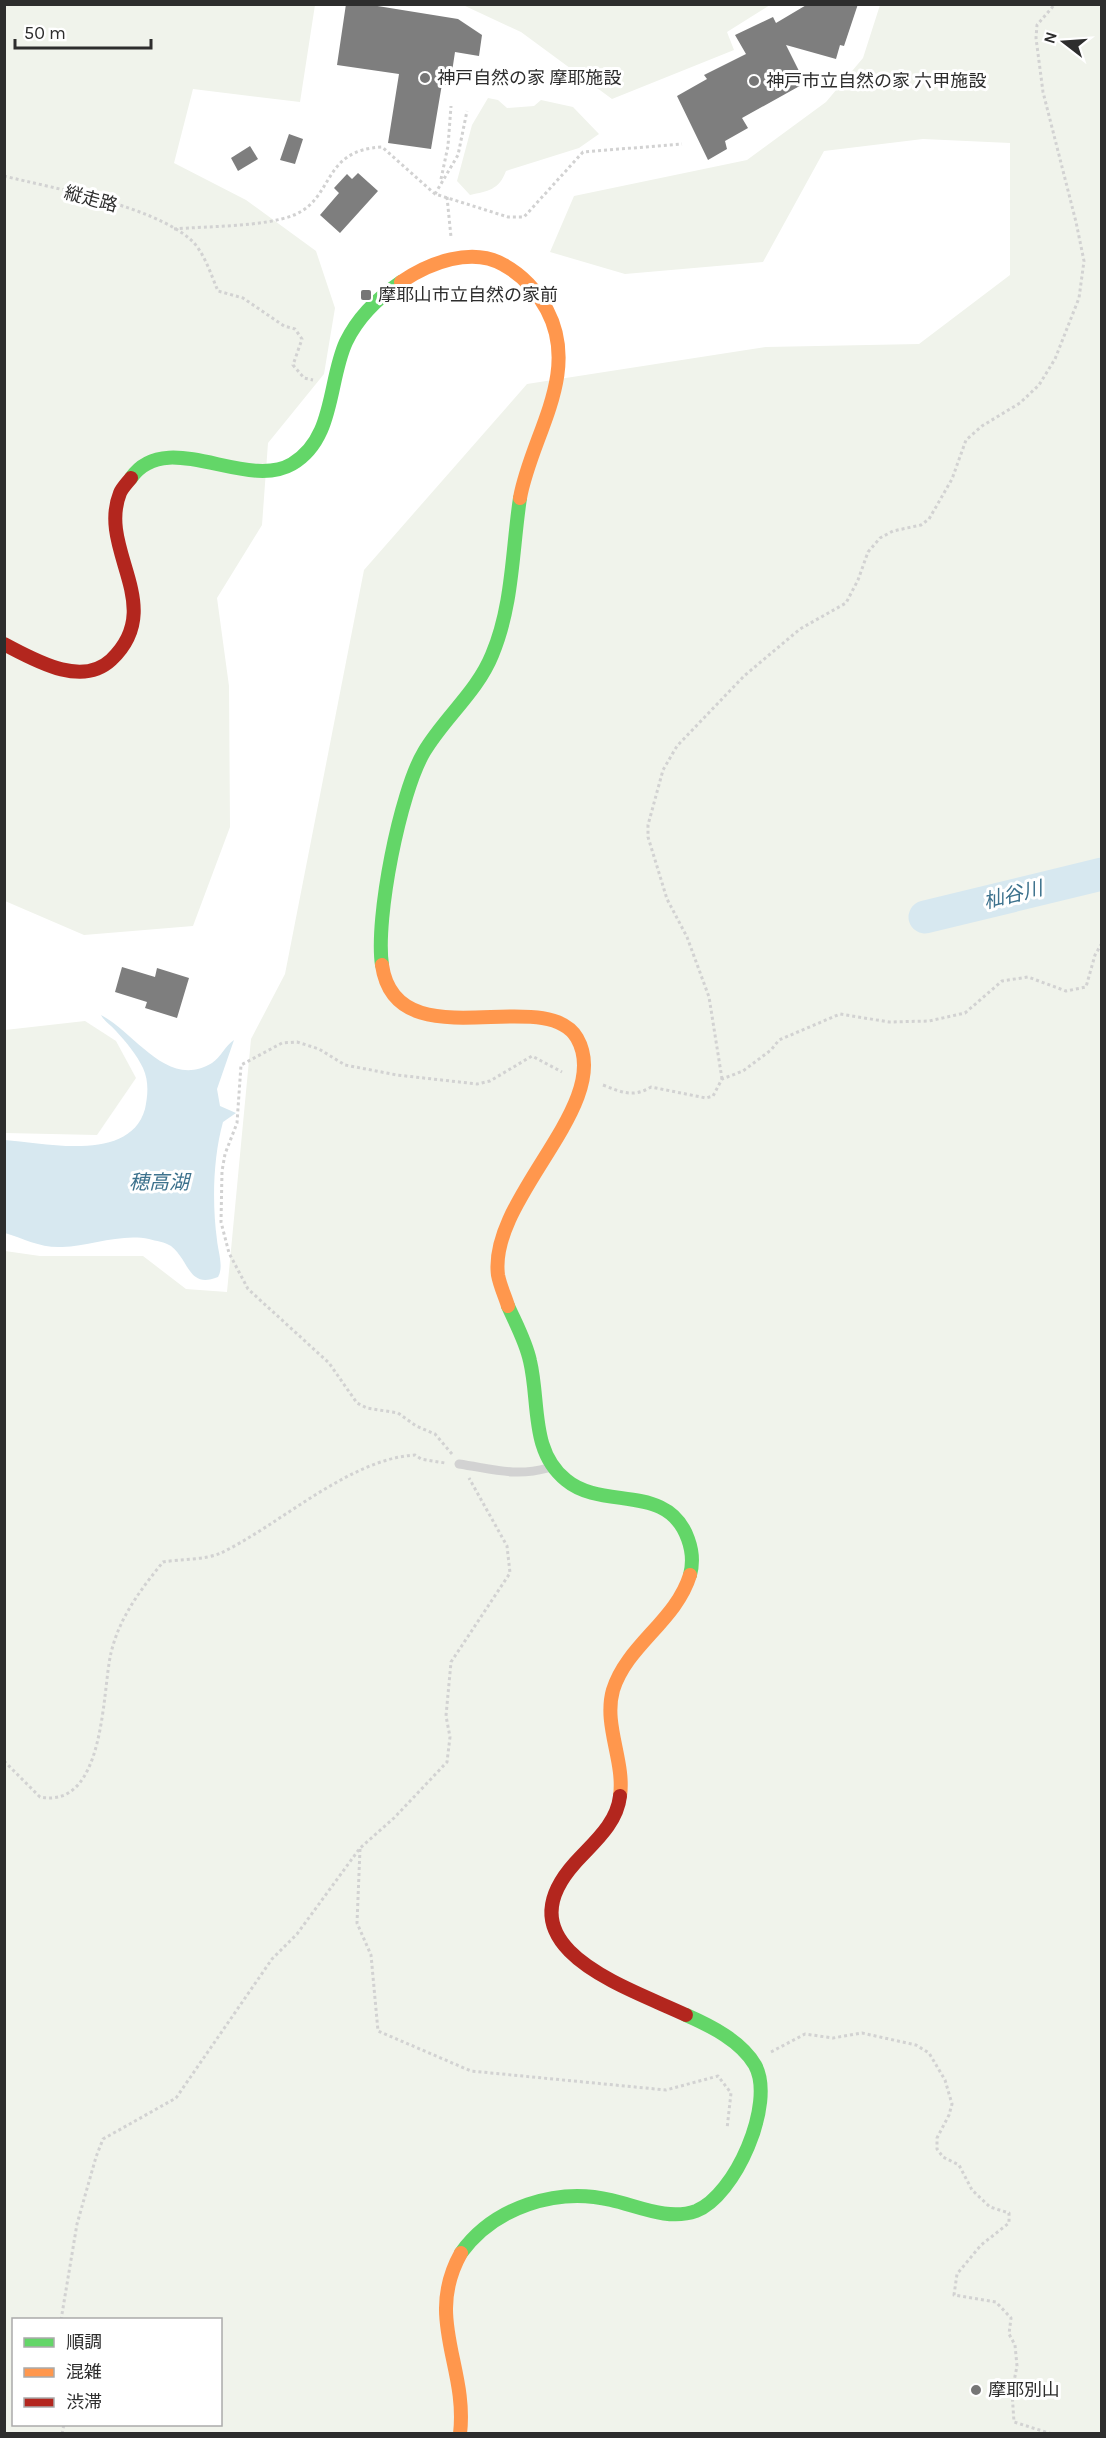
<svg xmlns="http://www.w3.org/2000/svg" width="1106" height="2438" font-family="Karla,'Noto Sans JP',sans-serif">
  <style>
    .green { fill: #f0f3eb; fill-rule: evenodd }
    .water { fill: #d7e8f0 }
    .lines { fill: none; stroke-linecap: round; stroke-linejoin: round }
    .river { stroke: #d7e8f0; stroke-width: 33 }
    .building { fill: #7e7e7e }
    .path { stroke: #d2d2d2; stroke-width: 3; stroke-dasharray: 3 3; stroke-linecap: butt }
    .lane { stroke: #d2d2d2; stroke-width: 9 }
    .fast { stroke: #63d668; stroke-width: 14 }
    .slow { stroke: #ff974d; stroke-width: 14 }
    .jam { stroke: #b3261e; stroke-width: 14 }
    .poi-dot { fill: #767676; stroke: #fff; stroke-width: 2 }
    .labels { text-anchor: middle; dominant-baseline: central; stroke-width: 6; stroke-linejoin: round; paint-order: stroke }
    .poi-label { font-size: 18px; fill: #2d2d2d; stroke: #fff; text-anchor: start }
    .street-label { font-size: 18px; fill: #2d2d2d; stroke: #fff }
    .water-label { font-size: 20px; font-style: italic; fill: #3d728d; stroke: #fff }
  </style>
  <rect width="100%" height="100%" fill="#fff"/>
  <!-- green -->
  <g class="green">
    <polygon points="5,5 315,5 300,102 193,89 174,163 246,200 316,251 335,308 324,374 268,443 262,525 217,598 229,686 230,827 193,926 84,935 5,901"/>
    <polygon points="463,5 770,4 770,5 727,32 734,50 612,99 521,32"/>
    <path d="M880,5H1101V2433L5,2434V1251L40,1256H143L186,1289L227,1292L251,1039L285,974L364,570L527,384L766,347L919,344L1010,275V143L923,139L824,151L763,262L625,274L550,252L574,196L747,160L826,102L863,58ZM14,2320H220V2424H14Z"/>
    <path d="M488,98L498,100L507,108L534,106L541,100L573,107L599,134L579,148L506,171C499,190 488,191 470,195L457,181L472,125Z"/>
    <polygon points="85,1021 116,1041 136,1078 97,1135 5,1133 5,1030"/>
  </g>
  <!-- water -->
  <path class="water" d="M101,1015C136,1033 167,1090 212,1063C221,1057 225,1046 234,1040L217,1089L220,1106L236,1113L223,1122C213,1158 212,1203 217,1240C218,1251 224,1267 218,1277C188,1289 190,1261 171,1246C165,1242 156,1241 149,1239C121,1233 90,1246 62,1247C40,1248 25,1239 5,1233V1140C45,1143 130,1163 145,1109C148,1095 149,1081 143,1068C137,1055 126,1042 116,1031C111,1025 104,1021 101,1015Z"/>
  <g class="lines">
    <!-- river -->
    <polyline class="river" points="925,917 1102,874"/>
  </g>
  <!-- building -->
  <g class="building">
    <polygon points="346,4 365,4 458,19 482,35 479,56 455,52 450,85 442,84 431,149 388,143 399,74 337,65"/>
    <polygon points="808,4 858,4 844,46 840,45 836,59 786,45 805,83 742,118 748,128 725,141 727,149 708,160 677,96 707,79 704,75 746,54 735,35 773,17 776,23"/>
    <polygon points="289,134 303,139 295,164 280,160"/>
    <polygon points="250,146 258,159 238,171 231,158"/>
    <polygon points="358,173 378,191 340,233 320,215 339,193 334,188 347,174 352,179"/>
    <polygon points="122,967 155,977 157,968 189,978 177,1018 145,1008 147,1002 115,992"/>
  </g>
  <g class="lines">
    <!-- path -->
    <g class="path">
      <path d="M4,176C56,189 150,205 190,239C204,251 211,275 218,291L243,298L284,326L295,329L302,339L293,365L304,378L313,380"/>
      <polyline points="441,179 448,146 451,106"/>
      <polyline points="435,194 458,155 467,111"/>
      <polyline points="447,197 451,237"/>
      <path d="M174,229C208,226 264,227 294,215C335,198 321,150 382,147L435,194L508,217H524L583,152L682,144"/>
      <polyline points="722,1079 709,997 687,937 667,899 648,837 648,825 663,770 677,746 744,676 800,629 846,603 858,580 868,552 880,538 893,531 921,525 929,519 952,479 966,440 982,426 1020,403 1039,385 1055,359 1079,298 1084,261 1076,222 1043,92 1036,38 1037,25 1055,4"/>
      <path d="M603,1085C621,1092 633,1098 651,1087L706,1098L713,1096L722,1079L743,1071L771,1050L779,1040L840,1014L889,1022L929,1021L965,1013L1002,981L1028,977L1066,991L1086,987L1095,955L1102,943"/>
      <polyline points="452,1454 435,1434 416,1426 398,1413 367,1408 357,1403 329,1363 248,1289 229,1253 221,1222 222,1171 225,1154 237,1123 241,1065 282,1043 297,1042 319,1049 345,1065 397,1075 477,1084 490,1081 532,1056 562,1072"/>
      <path d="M4,1761L40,1797C106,1810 102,1690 111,1653C119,1618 141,1589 163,1562C180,1559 205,1560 221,1553C281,1524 349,1459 415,1455L421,1459L445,1463"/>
      <polyline points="360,1849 357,1923 371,1955 378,2031 471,2071 666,2090 718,2076 731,2093 727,2129"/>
      <polyline points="771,2052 805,2034 833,2038 862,2033 916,2045 929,2053 945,2080 952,2104 949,2115 937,2138 937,2149 943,2157 959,2165 972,2190 990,2207 1009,2213 1009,2223 981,2245 957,2274 954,2295 996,2302 1011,2318 1009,2334 1015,2345 1017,2366 1012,2392 1014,2422 1052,2434"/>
      <polyline points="61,2320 77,2224 96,2157 103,2139 176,2098 272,1959 297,1934 360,1848 394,1818 447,1762 450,1737 446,1716 451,1662 510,1573 507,1546 469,1478"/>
      <polyline points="62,2434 64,2424"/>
      <polyline points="1055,2434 1070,2434"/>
    </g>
    <!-- lane -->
    <path class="lane" d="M459,1464C493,1469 515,1477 548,1468"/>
    <!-- fast -->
    <g class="fast">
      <path d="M131,478C166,427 246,491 292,464C335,439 328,381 346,342C358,317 379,297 401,282"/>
      <path d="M382,965C375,919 400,792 424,752C444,718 477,692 492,655C513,605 512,551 520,498"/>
      <path d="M508,1306C516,1324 526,1342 530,1361C540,1403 530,1451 566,1480C603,1511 668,1482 688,1539C692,1550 693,1564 690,1575"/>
      <path d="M461,2253C494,2207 557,2187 611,2200C638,2206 668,2221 696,2211C735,2196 776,2103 755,2065C741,2041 711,2026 686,2015"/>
    </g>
    <!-- slow -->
    <g class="slow">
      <path d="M401,282C429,263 472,246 504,265C524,276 537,291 547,310C581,374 531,436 520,498"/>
      <path d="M382,965C396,1063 545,983 577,1038C615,1104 488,1198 498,1275C500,1286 505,1296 508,1306"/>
      <path d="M620,1796C625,1761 603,1725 613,1690C627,1645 676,1621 690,1575"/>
      <path d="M460,2434C468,2366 424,2319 461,2253"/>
    </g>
    <!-- jam -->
    <g class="jam">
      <path d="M4,644C33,659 81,688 111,660C168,606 97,550 120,493C122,488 127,483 131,478"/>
      <path d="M620,1796C617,1824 593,1843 575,1863C499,1948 627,1987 686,2015"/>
    </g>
  </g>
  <!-- markers -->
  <g class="poi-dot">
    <circle cx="425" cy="78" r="6"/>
    <circle cx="754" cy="81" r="6"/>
    <rect x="360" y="289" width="12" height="12" rx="3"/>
    <circle cx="976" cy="2390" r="6"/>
  </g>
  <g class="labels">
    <!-- poi labels -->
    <g class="poi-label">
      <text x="437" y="78">神戸自然の家 摩耶施設</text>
      <text x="766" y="81">神戸市立自然の家 六甲施設</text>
      <text x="378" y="295">摩耶山市立自然の家前</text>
      <text x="988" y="2390">摩耶別山</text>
    </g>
    <!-- street labels -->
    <g class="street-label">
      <text transform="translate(91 199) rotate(15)">縦走路</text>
    </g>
    <!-- water labels -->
    <g class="water-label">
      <text transform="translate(1013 895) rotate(-14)">杣谷川</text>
      <text x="159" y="1182">穂高湖</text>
    </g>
  </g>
  <!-- border -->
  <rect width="1106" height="2438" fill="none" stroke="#2d2d2d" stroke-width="12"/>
  <!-- legend -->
  <rect x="12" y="2318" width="210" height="108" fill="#ffffff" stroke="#ababab" stroke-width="1.5"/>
  <rect x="24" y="2338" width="30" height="9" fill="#63d668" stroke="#ababab" stroke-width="1.5"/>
  <text x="66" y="2348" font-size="18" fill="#2d2d2d">順調</text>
  <rect x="24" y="2368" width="30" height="9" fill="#ff974d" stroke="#ababab" stroke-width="1.5"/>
  <text x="66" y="2378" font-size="18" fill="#2d2d2d">混雑</text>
  <rect x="24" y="2398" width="30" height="9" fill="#b3261e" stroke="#ababab" stroke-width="1.5"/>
  <text x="66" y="2408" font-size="18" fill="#2d2d2d">渋滞</text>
  <!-- north arrow -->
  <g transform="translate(1064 42) rotate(287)" stroke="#ffffff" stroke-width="4.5" paint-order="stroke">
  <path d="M0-4.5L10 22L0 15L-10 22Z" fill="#2d2d2d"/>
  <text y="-9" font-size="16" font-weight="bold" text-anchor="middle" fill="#2d2d2d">N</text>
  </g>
  <!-- scale -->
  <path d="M15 39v9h136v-9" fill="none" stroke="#2d2d2d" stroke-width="3"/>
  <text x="24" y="39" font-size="18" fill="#2d2d2d" stroke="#ffffff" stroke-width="4.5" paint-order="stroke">50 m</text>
</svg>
